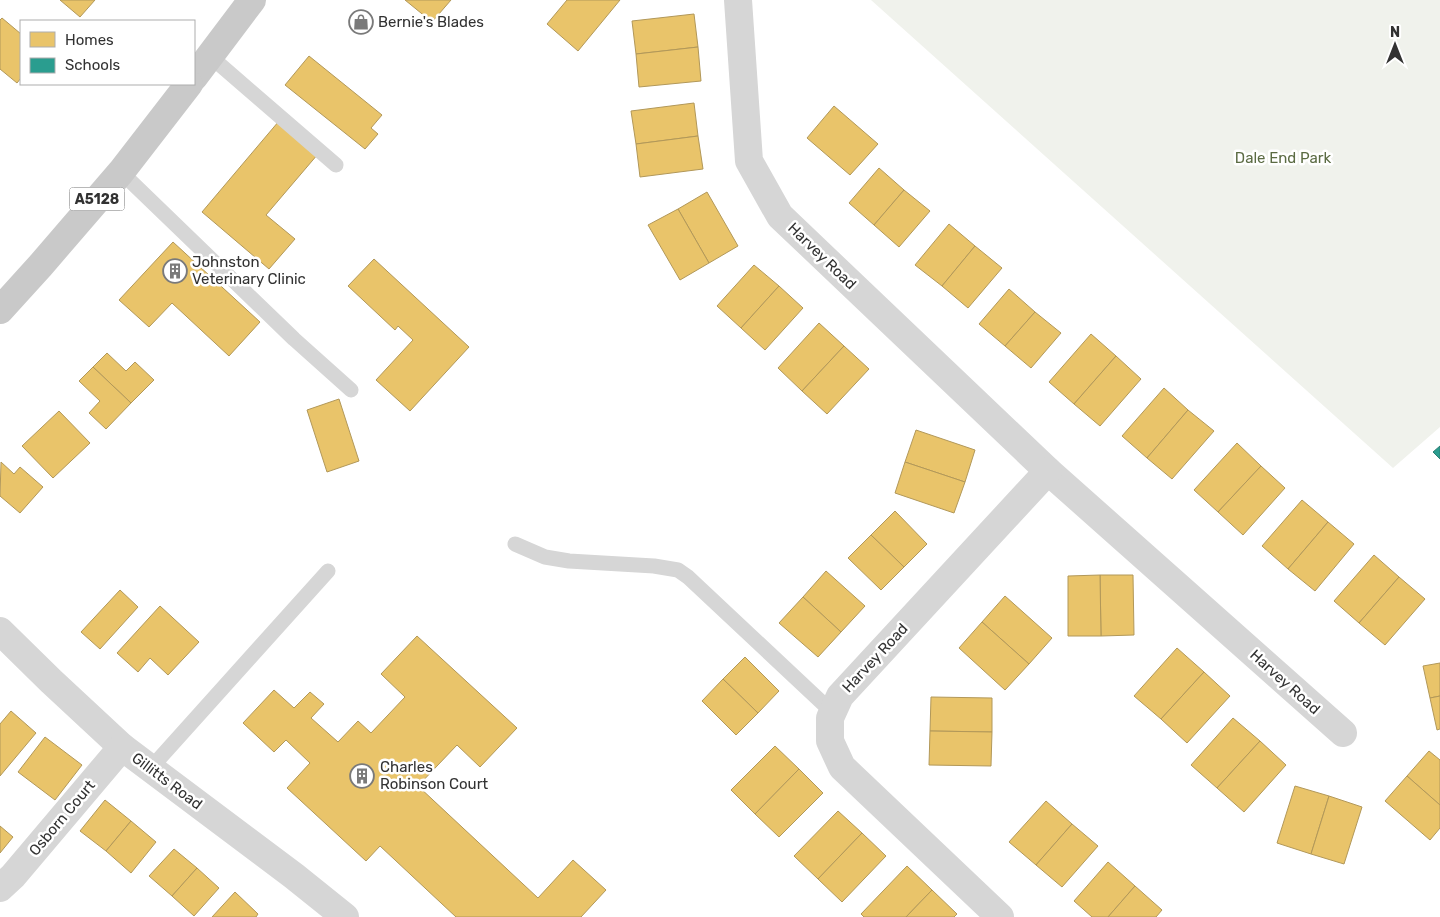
<svg xmlns="http://www.w3.org/2000/svg" width="1440" height="917" font-family="Rubik,sans-serif">
  <style>
    .green { fill: #f0f2ec }
    .homes { fill: #e9c46a; stroke: #b29859 }
    .schools { fill: #2a9d8f; stroke: #2c7d73 }
    .lines { fill: none; stroke-linecap: round; stroke-linejoin: round }
    .service { stroke: #d6d6d6; stroke-width: 15 }
    .minor { stroke: #d6d6d6; stroke-width: 28 }
    .primary { stroke: #c9c9c9; stroke-width: 28 }
    .labels { text-anchor: middle; dominant-baseline: central; stroke-width: 5; stroke-linejoin: round; paint-order: stroke }
    .shield { fill: #fff; stroke: #707070; stroke-width: 1 }
    .shield-label { font-size: 14px; font-weight: bold; fill: #323232 }
    .poi-label { font-size: 15px; fill: #323232; stroke: #fff; text-anchor: start }
    .park-label { font-size: 15px; fill: #5b6b43; stroke: #fff }
    .street-label { font-size: 15px; fill: #323232; stroke: #fff }
  </style>
  <rect width="100%" height="100%" fill="#fff"/>
  <!-- green -->
  <polygon class="green" points="871,0 1440,0 1440,427 1393,468"/>
  <!-- homes -->
  <g class="homes">
    <polygon points="60,0 95,0 80,17"/>
    <polygon points="405,0 451,0 432,22"/>
    <polygon points="567,0 620,0 578,51 547,24"/>
    <polygon points="694,14 698,47 636,54 632,21"/>
    <polygon points="2,18 21,34 21,78 17,83 0,69 0,20"/>
    <polygon points="698,47 701,81 639,87 636,54"/>
    <polygon points="309,56 382,115 371,128 378,134 365,149 285,85"/>
    <polygon points="694,103 698,136 636,144 631,111"/>
    <polygon points="834,106 878,144 850,175 807,138"/>
    <polygon points="279,121 318,154 266,215 295,239 269,269 202,212"/>
    <polygon points="698,136 703,169 640,177 636,144"/>
    <polygon points="879,168 904,190 874,225 849,203"/>
    <polygon points="904,190 930,211 899,247 874,225"/>
    <polygon points="707,192 738,246 709,263 678,209"/>
    <polygon points="678,209 709,263 680,280 648,225"/>
    <polygon points="949,224 975,246 942,286 915,265"/>
    <polygon points="173,242 260,322 229,356 172,303 149,327 119,300"/>
    <polygon points="975,246 1002,268 968,308 942,286"/>
    <polygon points="374,259 469,347 410,411 376,380 413,340 398,326 395,330 348,286"/>
    <polygon points="754,265 779,286 741,328 717,306"/>
    <polygon points="779,286 803,308 765,350 741,328"/>
    <polygon points="1009,289 1035,312 1005,346 979,324"/>
    <polygon points="1035,312 1061,333 1031,368 1005,346"/>
    <polygon points="819,323 844,346 802,391 778,368"/>
    <polygon points="1091,334 1116,356 1074,404 1049,382"/>
    <polygon points="844,346 869,369 827,414 802,391"/>
    <polygon points="107,353 126,371 135,362 154,380 131,403 93,367"/>
    <polygon points="1116,356 1141,379 1100,426 1074,404"/>
    <polygon points="93,367 131,403 106,429 89,413 100,401 79,381"/>
    <polygon points="1164,388 1188,410 1147,458 1122,436"/>
    <polygon points="339,399 359,461 327,472 307,410"/>
    <polygon points="1188,410 1214,431 1172,479 1147,458"/>
    <polygon points="59,411 90,443 53,478 22,446"/>
    <polygon points="916,430 975,450 965,482 905,462"/>
    <polygon points="1237,443 1261,466 1218,512 1194,490"/>
    <polygon points="1,462 14,474 20,467 43,487 20,513 0,496"/>
    <polygon points="905,462 965,482 954,513 895,493"/>
    <polygon points="1261,466 1285,488 1243,535 1218,512"/>
    <polygon points="1302,500 1328,522 1288,569 1262,546"/>
    <polygon points="895,511 927,544 904,567 871,535"/>
    <polygon points="1328,522 1354,544 1315,591 1288,569"/>
    <polygon points="871,535 904,567 881,590 848,558"/>
    <polygon points="1374,555 1399,577 1359,623 1334,601"/>
    <polygon points="826,571 865,606 841,632 803,597"/>
    <polygon points="1100,575 1133,575 1134,635 1101,636"/>
    <polygon points="1100,575 1101,636 1068,636 1068,576"/>
    <polygon points="1399,577 1425,599 1385,645 1359,623"/>
    <polygon points="120,590 138,607 100,649 81,632"/>
    <polygon points="1005,596 1052,638 1029,664 982,622"/>
    <polygon points="803,597 841,632 818,657 779,623"/>
    <polygon points="160,606 199,642 168,675 150,658 138,672 117,653"/>
    <polygon points="982,622 1029,664 1005,690 959,648"/>
    <polygon points="417,636 517,728 480,767 457,745 418,786 538,898 573,860 606,890 581,917 456,917 380,846 366,861 287,788 310,763 286,740 274,752 243,723 274,690 294,708 310,692 324,704 311,718 338,742 358,721 371,733 405,697 381,674"/>
    <polygon points="1177,648 1204,672 1161,719 1134,696"/>
    <polygon points="745,657 779,691 758,713 723,679"/>
    <polygon points="1440,663 1440,696 1430,698 1423,666"/>
    <polygon points="1204,672 1230,696 1187,743 1161,719"/>
    <polygon points="723,679 758,713 736,735 702,701"/>
    <polygon points="1440,696 1440,729 1437,730 1430,698"/>
    <polygon points="931,697 992,698 992,732 930,731"/>
    <polygon points="11,711 36,733 0,776 0,724"/>
    <polygon points="1233,718 1260,741 1217,788 1191,765"/>
    <polygon points="930,731 992,732 991,766 929,765"/>
    <polygon points="45,737 82,765 55,800 18,772"/>
    <polygon points="1260,741 1286,765 1244,812 1217,788"/>
    <polygon points="775,746 799,769 755,814 731,790"/>
    <polygon points="1429,751 1440,760 1440,805 1407,776"/>
    <polygon points="799,769 823,793 779,837 755,814"/>
    <polygon points="1407,776 1440,805 1440,828 1430,840 1385,801"/>
    <polygon points="1295,786 1329,796 1311,854 1277,843"/>
    <polygon points="1329,796 1362,807 1344,864 1311,854"/>
    <polygon points="105,800 131,821 106,851 80,831"/>
    <polygon points="1046,801 1072,824 1036,865 1009,842"/>
    <polygon points="838,811 862,833 818,879 794,856"/>
    <polygon points="131,821 156,842 131,873 106,851"/>
    <polygon points="1072,824 1098,846 1062,887 1036,865"/>
    <polygon points="0,826 13,837 0,853"/>
    <polygon points="862,833 886,856 842,902 818,879"/>
    <polygon points="174,849 197,868 172,896 149,876"/>
    <polygon points="1108,862 1135,886 1108,917 1092,917 1074,901"/>
    <polygon points="907,866 932,890 906,917 864,917 861,914"/>
    <polygon points="197,868 219,888 194,916 172,896"/>
    <polygon points="1135,886 1162,910 1156,917 1108,917"/>
    <polygon points="932,890 957,914 954,917 906,917"/>
    <polygon points="235,892 258,914 256,917 212,917"/>
  </g>
  <!-- schools -->
  <polygon class="schools" points="1440,446 1440,459 1433,452"/>
  <g class="lines">
    <!-- service -->
    <g class="service">
      <polyline points="210,56 336,165"/>
      <polyline points="121,172 294,339 351,390"/>
      <polyline points="515,544 545,557 569,561 654,566 678,570 688,577 832,712"/>
      <polyline points="150,769 328,571"/>
    </g>
    <!-- minor -->
    <g class="minor">
      <polyline points="738,0 749,161 780,216 1048,471 1343,733"/>
      <polyline points="0,631 51,681 122,747 294,876 345,917"/>
      <polyline points="0,888 13,876 122,747"/>
      <polyline points="1000,917 842,767 830,741 830,718 840,696 1048,471"/>
    </g>
    <!-- primary -->
    <g class="primary">
      <polyline points="194,77 252,0"/>
      <polyline points="0,310 40,266 121,172 189,84"/>
    </g>
  </g>
  <!-- icons -->
  <defs>
    <g id="shop-ring" transform="scale(1.25)"><circle r="9.5" fill="#fff" stroke="#7a7a7a" stroke-width="1.5"/><path d="M-5-2.5h2.3a2.7 3.5 0 0 1 5.4 0H5L5.5 6h-11ZM-1.5-2.5h3a1.5 2.3 0 0 0-3 0Z" fill="#7a7a7a"/></g>
    <g id="building-ring" transform="scale(1.25)"><circle r="9.5" fill="#fff" stroke="#7a7a7a" stroke-width="1.5"/><path d="M-4-6H4V6H1V3H-1V6H-4ZM-2.5-4.3h1.7v1.8h-1.7ZM.8-4.3h1.7v1.8H.8ZM-2.5-1h1.7V.8h-1.7ZM.8-1h1.7V.8H.8Z" fill="#7a7a7a"/></g>
  </defs>
  <g fill-rule="evenodd">
    <use href="#shop-ring" x="361" y="22"/>
    <use href="#building-ring" x="175" y="271"/>
    <use href="#building-ring" x="362" y="776"/>
  </g>
  <g class="labels">
    <!-- shield labels -->
    <rect class="shield" x="69.5" y="187.5" width="55" height="23" rx="4"/>
    <g class="shield-label">
      <text x="97" y="199">A5128</text>
    </g>
    <!-- poi labels -->
    <g class="poi-label">
      <text x="378" y="22">Bernie's Blades</text>
      <text x="192" y="262">Johnston<tspan x="192" dy="17">Veterinary Clinic</tspan></text>
      <text x="380" y="767">Charles<tspan x="380" dy="17">Robinson Court</tspan></text>
    </g>
    <!-- park labels -->
    <g class="park-label">
      <text x="1283" y="158">Dale End Park</text>
    </g>
    <!-- street labels -->
    <g class="street-label">
      <text transform="translate(822 256) rotate(44)">Harvey Road</text>
      <text transform="translate(875 658) rotate(-47)">Harvey Road</text>
      <text transform="translate(1285 682) rotate(42)">Harvey Road</text>
      <text transform="translate(167 781) rotate(37)">Gillitts Road</text>
      <text transform="translate(62 818) rotate(-50)">Osborn Court</text>
    </g>
  </g>
  <!-- legend -->
  <rect x="20" y="20" width="175" height="65" fill="#ffffff" stroke="#adadad"/>
  <rect x="30" y="32" width="25" height="15" fill="#e9c46a" stroke="#adadad"/>
  <text x="65" y="45" font-size="15" fill="#323232">Homes</text>
  <rect x="30" y="58" width="25" height="15" fill="#2a9d8f" stroke="#adadad"/>
  <text x="65" y="70" font-size="15" fill="#323232">Schools</text>
  <!-- north arrow -->
  <g transform="translate(1395 45)" stroke="#ffffff" stroke-width="4" paint-order="stroke">
  <path d="M0-4L9 19L0 12L-9 19Z" fill="#323232"/>
  <text y="-8" font-size="14" font-weight="bold" text-anchor="middle" fill="#323232">N</text>
  </g>
</svg>
